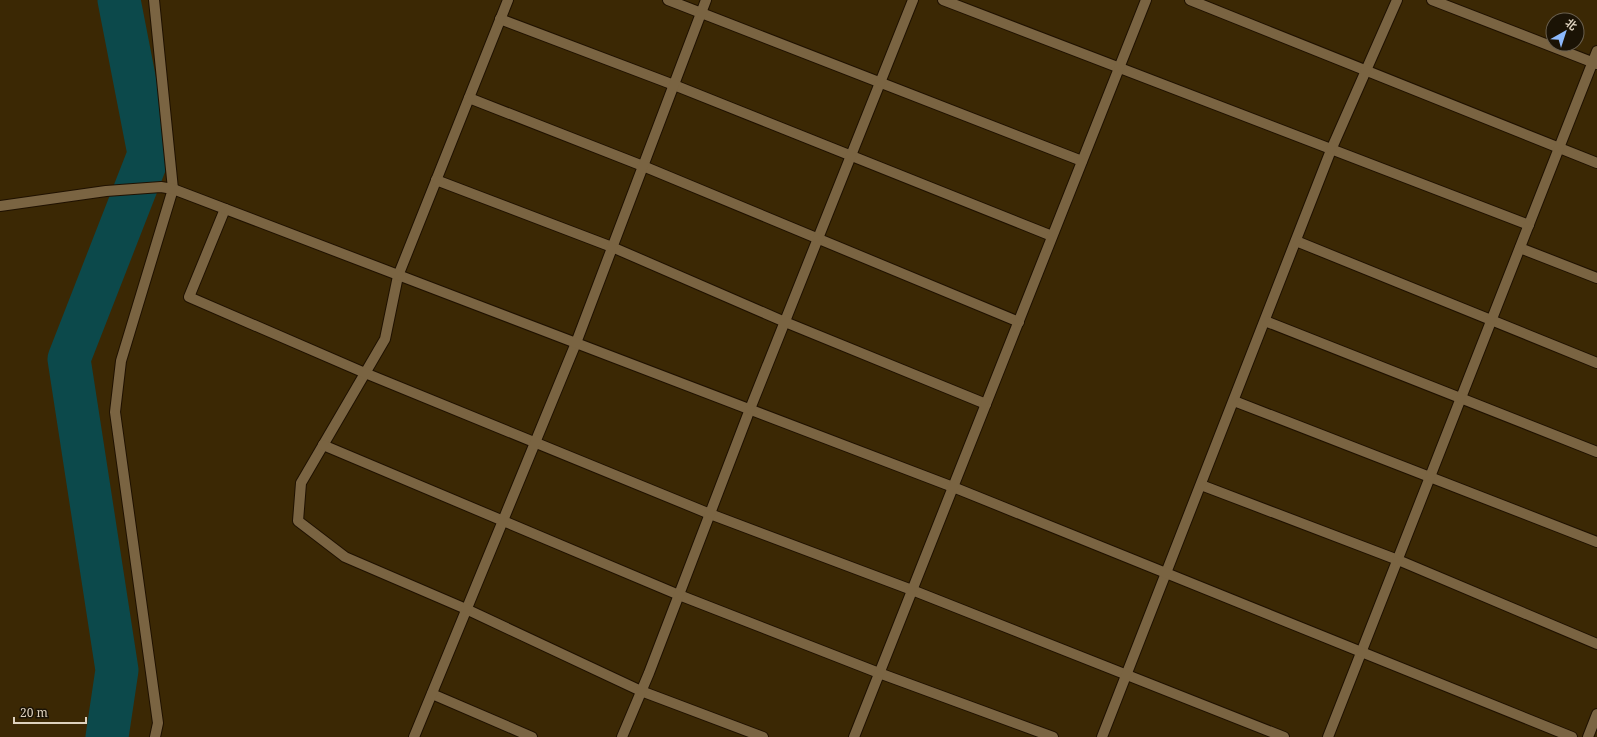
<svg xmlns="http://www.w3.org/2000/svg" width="1597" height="737" font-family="'Noto Serif','Noto Sans SC',serif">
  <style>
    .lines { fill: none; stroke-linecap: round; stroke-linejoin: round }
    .river { stroke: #0c494b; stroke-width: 43 }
    .service-casing { stroke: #1f1100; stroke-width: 12 }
    .minor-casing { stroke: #1f1100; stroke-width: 12 }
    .service { stroke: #7a6442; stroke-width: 10 }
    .minor { stroke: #7a6442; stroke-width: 10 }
  </style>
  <rect width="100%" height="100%" fill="#3b2804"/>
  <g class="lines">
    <!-- river -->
    <polyline class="river" points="107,737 117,670 69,359 149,154 119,0"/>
    <!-- service casing -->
    <g class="service-casing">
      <g id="service">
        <polyline points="154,0 173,189 121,361 115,412 158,723 155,737"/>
        <polyline points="508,0 398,276 385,339 301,483 298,521 345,557 466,609 641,691 763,737"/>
        <polyline points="668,0 1082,161"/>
        <polyline points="943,0 1529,225"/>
        <polyline points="1190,0 1597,163"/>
        <polyline points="1432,0 1597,64"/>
        <polyline points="500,19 674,85 1052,236"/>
        <polyline points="469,98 643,166 1019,322"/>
        <polyline points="436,180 612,247 785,322 986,404"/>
        <polyline points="225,209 189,297 365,373 710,514 912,590 1284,737"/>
        <polyline points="1296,241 1597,363"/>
        <polyline points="1520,248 1597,278"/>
        <polyline points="1234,401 1597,542"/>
        <polyline points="323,445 679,595 879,673 1053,737"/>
        <polyline points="1201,485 1398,560 1597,644"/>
        <polyline points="432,694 532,737"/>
        <polyline points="414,737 576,343 706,0"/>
        <polyline points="622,737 649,673 750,409 913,0"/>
        <polyline points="1102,737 1331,150 1397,0"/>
        <polyline points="1328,737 1597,51"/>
        <polyline points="1588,737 1597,714"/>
      </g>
    </g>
    <!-- minor casing -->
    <g class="minor-casing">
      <g id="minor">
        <polyline points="0,206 106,191 161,187 173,189 953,487 1572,737"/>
        <polyline points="1265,321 1597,452"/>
        <polyline points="854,737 1146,0"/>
      </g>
    </g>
    <!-- service -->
    <use href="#service" class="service"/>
    <!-- minor -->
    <use href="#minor" class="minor"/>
  </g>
  <!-- north arrow -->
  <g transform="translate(1565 32) rotate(39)"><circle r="19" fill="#1b1305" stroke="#695f4f"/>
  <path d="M0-3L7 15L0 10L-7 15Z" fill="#8db9fc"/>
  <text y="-6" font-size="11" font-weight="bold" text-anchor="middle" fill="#ddd1be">北</text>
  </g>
  <!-- scale -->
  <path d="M14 717v6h72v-6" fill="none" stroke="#ddd1be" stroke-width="2"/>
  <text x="20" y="717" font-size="12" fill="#ddd1be" stroke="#1b1305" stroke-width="3" paint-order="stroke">20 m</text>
</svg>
